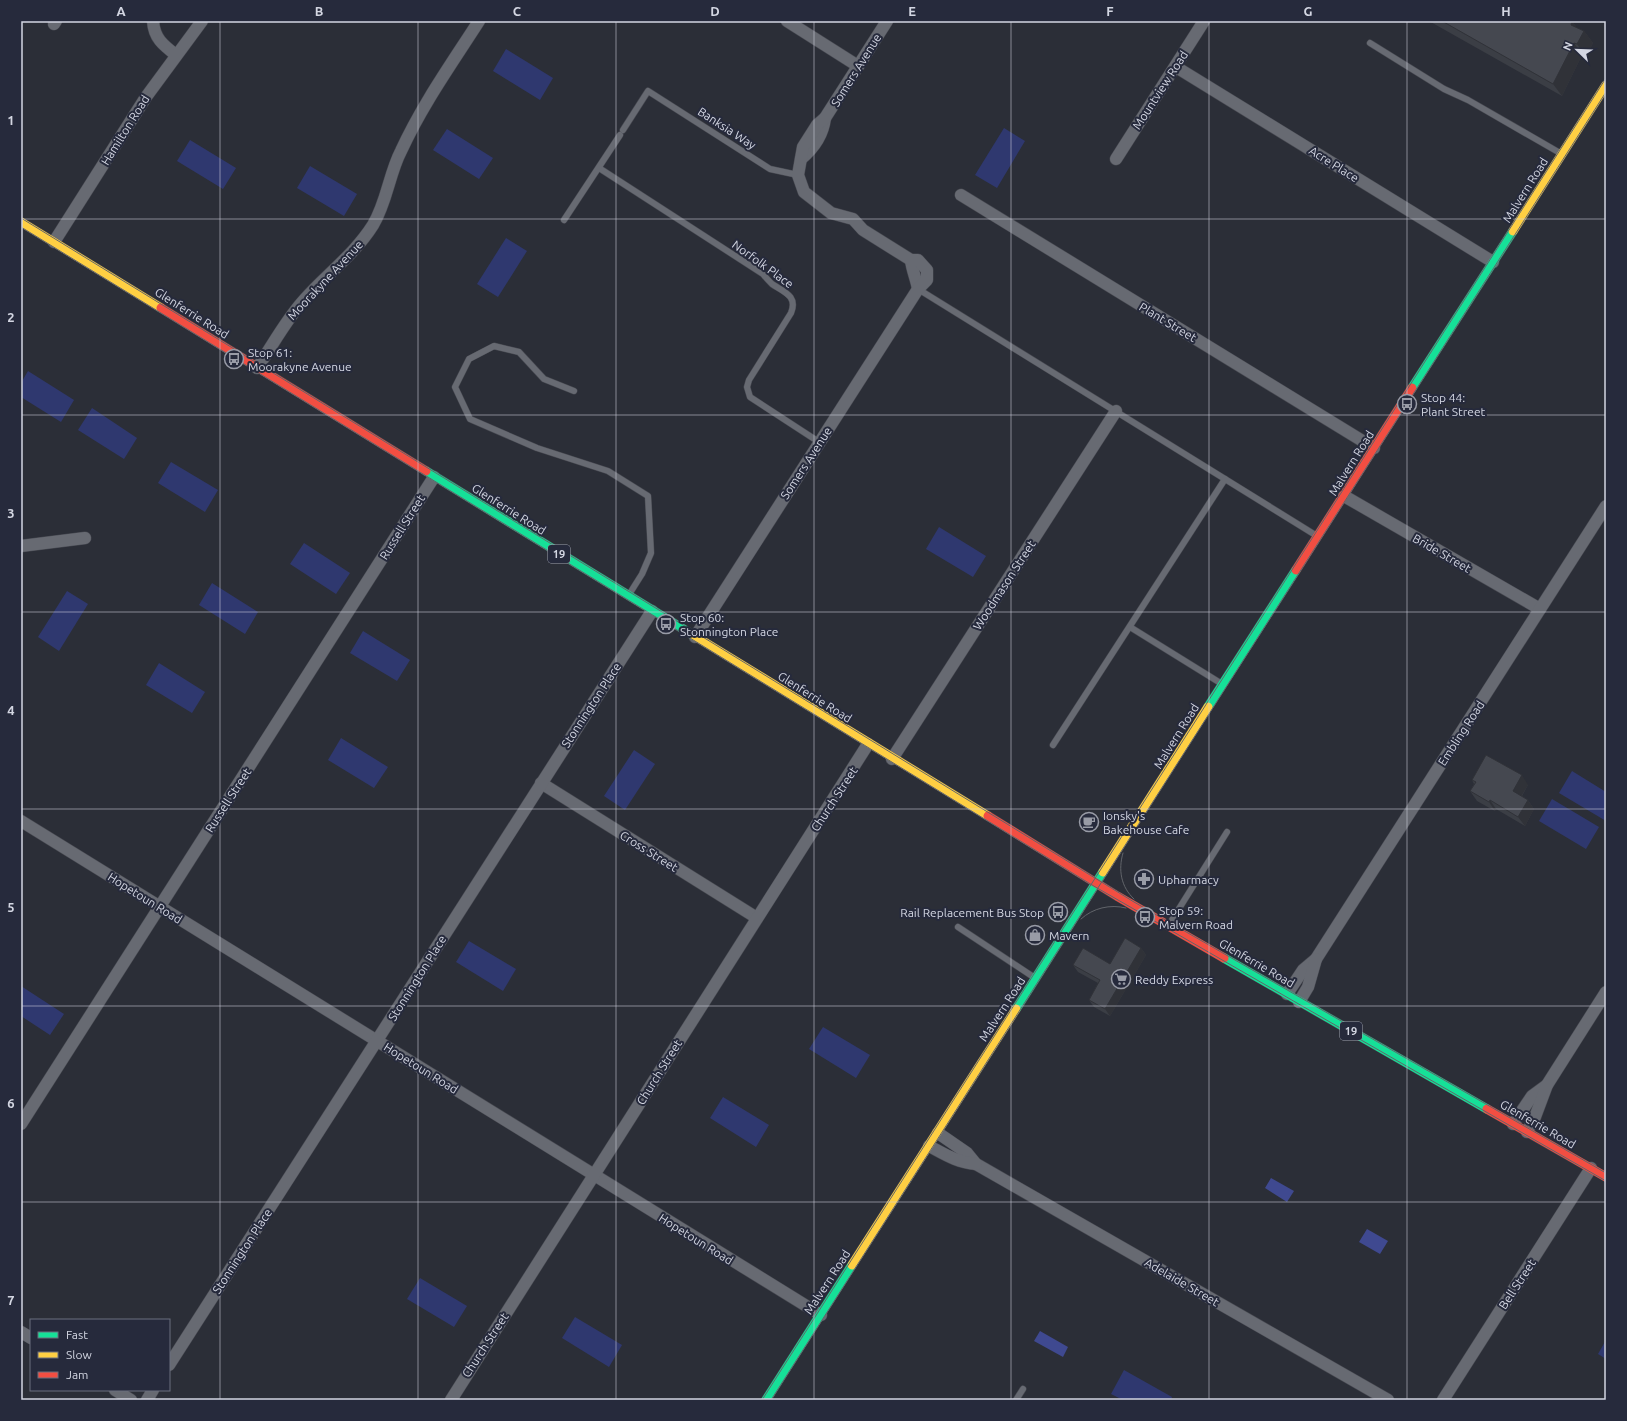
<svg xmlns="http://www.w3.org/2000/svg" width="1627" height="1421" font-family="Ubuntu,sans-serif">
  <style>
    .green { fill: #2f386f }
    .water { fill: #3f4990 }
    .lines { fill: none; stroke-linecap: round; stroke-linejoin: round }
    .lane-casing { stroke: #474951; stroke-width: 7 }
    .street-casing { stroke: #474951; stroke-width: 13 }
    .fast-casing { stroke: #474951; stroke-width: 10 }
    .slow-casing { stroke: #474951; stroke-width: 10 }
    .jam-casing { stroke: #474951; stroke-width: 10 }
    .lane { stroke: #676a72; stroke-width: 6 }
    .street { stroke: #676a72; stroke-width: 12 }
    .fast { stroke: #16e098; stroke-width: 9 }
    .slow { stroke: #ffcf43; stroke-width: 9 }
    .jam { stroke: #f24e42; stroke-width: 9 }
    .tram { stroke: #61646a; stroke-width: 1 }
    .wall { fill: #3b3e45 }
    .shaded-wall { fill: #303238 }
    .building { fill: #454850; stroke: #303238 }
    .grid { fill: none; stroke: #d3d6e2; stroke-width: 1; stroke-opacity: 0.55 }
    .labels { text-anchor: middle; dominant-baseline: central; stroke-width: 4; stroke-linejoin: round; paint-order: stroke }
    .shield { fill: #262a3c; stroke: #9fa2b0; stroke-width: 1 }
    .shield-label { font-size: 11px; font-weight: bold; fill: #d3d6e2 }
    .street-label { font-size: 12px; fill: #d3d6e2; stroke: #262a3c }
    .poi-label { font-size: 12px; fill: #d3d6e2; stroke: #262a3c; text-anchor: start }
    .neatline { fill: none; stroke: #d3d6e2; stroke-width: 1.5 }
    .grid-label { font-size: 13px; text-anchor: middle; font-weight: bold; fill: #d3d6e2 }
  </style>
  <rect width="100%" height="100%" fill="#2b2e37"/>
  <!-- green -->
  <g class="green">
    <polygon points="506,49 553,78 540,100 493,71"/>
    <polygon points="1004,128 1025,141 997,188 975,175"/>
    <polygon points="447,129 493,158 479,179 433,150"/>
    <polygon points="190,140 236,168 223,189 177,161"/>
    <polygon points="310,166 357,194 344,216 297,188"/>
    <polygon points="506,238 527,251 498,297 477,284"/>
    <polygon points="28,371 74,400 61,422 21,397 21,383"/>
    <polygon points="92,408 137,438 124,459 78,430"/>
    <polygon points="171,462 218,490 205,512 158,483"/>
    <polygon points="939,527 986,556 973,577 926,549"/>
    <polygon points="304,543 350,573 336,594 290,564"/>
    <polygon points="212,583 258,612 245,634 199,605"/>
    <polygon points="67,591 88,604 59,651 38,637"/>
    <polygon points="363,631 410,660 397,681 350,653"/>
    <polygon points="159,663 205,692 192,713 146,685"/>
    <polygon points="341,738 388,767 374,788 328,760"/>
    <polygon points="634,750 655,764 625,810 604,796"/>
    <polygon points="1572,771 1606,792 1606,821 1559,793"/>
    <polygon points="1552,799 1599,827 1586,849 1539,821"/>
    <polygon points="469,941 516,969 503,991 456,962"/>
    <polygon points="21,986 64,1014 50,1035 21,1016"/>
    <polygon points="823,1027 870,1055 856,1078 809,1049"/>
    <polygon points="723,1097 769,1125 756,1147 710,1118"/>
    <polygon points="420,1278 467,1306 454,1327 407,1299"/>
    <polygon points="575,1317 622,1345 609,1367 562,1338"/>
    <polygon points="1606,1340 1606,1359 1598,1354"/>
    <polygon points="1124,1370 1172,1397 1171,1400 1123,1400 1111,1394"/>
  </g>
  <!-- water -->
  <g class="water">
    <polygon points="1271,1178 1294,1191 1287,1202 1265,1188"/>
    <polygon points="1367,1229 1388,1241 1380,1254 1359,1242"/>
    <polygon points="1040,1331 1068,1347 1063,1357 1034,1341"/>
  </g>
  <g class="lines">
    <!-- lane casing -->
    <g class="lane-casing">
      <g id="lane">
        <polyline points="1370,43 1444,89 1468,100 1560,153"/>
        <polyline points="623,130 648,91 770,169 798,175"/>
        <path d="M599,168L763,274C766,278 769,281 772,284C784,292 798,296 791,313L749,380L747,387L750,397L819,442"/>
        <polyline points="564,220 620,135"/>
        <polyline points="918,289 1317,536"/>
        <polyline points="574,391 544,379 519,352 494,346 469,359 455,387 470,419 537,448 608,471 648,496 651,553 642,574 630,593"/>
        <polyline points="1130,627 1222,684"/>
        <polyline points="1053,745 1225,479"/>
        <polyline points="1170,923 1227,832"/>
        <polyline points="958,927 1035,978"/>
        <polyline points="1016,1400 1023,1389"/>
      </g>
    </g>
    <!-- street casing -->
    <g class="street-casing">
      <g id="street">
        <path d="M153,21C154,38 163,45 176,55"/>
        <polyline points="787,21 858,66"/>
        <polyline points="54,24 56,21"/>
        <polyline points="1176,67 1493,262"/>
        <path d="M801,159C814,148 823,135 825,118"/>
        <polyline points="1116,159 1204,21"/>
        <polyline points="961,195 1374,448"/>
        <polyline points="54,242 146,97 202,21"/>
        <path d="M911,260C912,270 916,278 918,289"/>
        <path d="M257,368C273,345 285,321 304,300C327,274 354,255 373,225C387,202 389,174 401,151C422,105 452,63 479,21"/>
        <polyline points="1344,496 1540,609"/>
        <polyline points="21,546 85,538"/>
        <polyline points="695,637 918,289 927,280 927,270 918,260 911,260 863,230 853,219 831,213 804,192 798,175 803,147 817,125 825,118 887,21"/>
        <polyline points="892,759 1116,411"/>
        <polyline points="541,783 757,918"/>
        <polyline points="21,821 821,1315"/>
        <polyline points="1287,994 1303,970 1316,959 1606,506"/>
        <polyline points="1299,1002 1308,987 1316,959"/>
        <polyline points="21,1124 434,477"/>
        <polyline points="1513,1124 1532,1096 1547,1085"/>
        <polyline points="1527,1132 1535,1117 1547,1085 1606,992"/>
        <polyline points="938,1133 967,1153 976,1164 1388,1400"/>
        <path d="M929,1146C946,1155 956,1162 976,1164"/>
        <polyline points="21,1332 31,1338"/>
        <polyline points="169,1365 652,611"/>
        <polyline points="115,1390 131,1400"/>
        <polyline points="147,1400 153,1390"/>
        <polyline points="451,1400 868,744"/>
        <polyline points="1443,1400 1591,1168"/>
      </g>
    </g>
    <!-- fast casing -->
    <g class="fast-casing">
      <g id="fast">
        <polyline points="1412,388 1513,231"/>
        <polyline points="426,471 693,635"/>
        <polyline points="1208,707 1296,570"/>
        <polyline points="1224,958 1487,1109"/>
        <polyline points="1016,1009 1103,872"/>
        <polyline points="766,1400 852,1265"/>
      </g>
    </g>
    <!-- slow casing -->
    <g class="slow-casing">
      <g id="slow">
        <polyline points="21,222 161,308"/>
        <polyline points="1513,231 1606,85"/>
        <polyline points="693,635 988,816"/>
        <polyline points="1103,872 1208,707"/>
        <polyline points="852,1265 1016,1009"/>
      </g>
    </g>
    <!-- jam casing -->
    <g class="jam-casing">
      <g id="jam">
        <polyline points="161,308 426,471"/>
        <polyline points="1296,570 1412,388"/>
        <polyline points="988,816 1117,896 1224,958"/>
        <polyline points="1487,1109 1606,1177"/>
      </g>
    </g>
    <!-- lane -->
    <use href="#lane" class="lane"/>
    <!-- street -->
    <use href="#street" class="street"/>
    <!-- fast -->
    <use href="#fast" class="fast"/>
    <!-- slow -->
    <use href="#slow" class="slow"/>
    <!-- jam -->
    <use href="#jam" class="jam"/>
    <!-- tram -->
    <g class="tram">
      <polyline points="21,218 1134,902 1606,1173"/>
      <polyline points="21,227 1092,885 1606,1181"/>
      <path d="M1123,853C1118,870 1121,887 1134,899"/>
      <path d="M1081,919C1093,908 1110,904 1126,908"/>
      <polyline points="762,1400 1606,78"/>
      <polyline points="771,1400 1606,92"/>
    </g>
  </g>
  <!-- wall -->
  <g class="wall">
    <polygon points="1429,21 1572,21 1577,28 1584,31 1593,43 1586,57 1582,55 1562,96"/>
    <polygon points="1472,780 1528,785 1522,796 1528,800 1534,809 1525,826 1496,809 1495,811 1477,801 1470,791 1474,784"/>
    <polygon points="1141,948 1146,955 1110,1016 1094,1007 1089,1000 1098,983 1078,972 1073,965 1110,964"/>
  </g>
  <!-- shaded-wall -->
  <g class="shaded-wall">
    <polygon points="1572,21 1581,33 1571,25"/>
    <polygon points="1584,31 1593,43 1586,57 1577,44"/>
    <polygon points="1574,43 1582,55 1562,96 1553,84"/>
    <polygon points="1522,775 1528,785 1519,800 1513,791"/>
    <polygon points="1490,800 1496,809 1495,811 1489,802"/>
    <polygon points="1528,800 1534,809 1525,826 1518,817"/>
    <polygon points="1141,948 1146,955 1110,1016 1105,1009"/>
  </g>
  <!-- building -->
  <g class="building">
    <polygon points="1442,21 1572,21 1571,25 1584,31 1577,44 1574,43 1553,84"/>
    <polygon points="1486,755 1522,775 1513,791 1528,800 1518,817 1490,800 1489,802 1470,791 1476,782 1472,780"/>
    <polygon points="1125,938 1141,948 1105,1009 1089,1000 1100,980 1073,965 1083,948 1110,964"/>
  </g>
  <!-- grid -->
  <path class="grid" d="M220,21V1400M418,21V1400M616,21V1400M814,21V1400M1011,21V1400M1209,21V1400M1407,21V1400M21,219H1606M21,415H1606M21,612H1606M21,809H1606M21,1006H1606M21,1202H1606"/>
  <!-- icons -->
  <defs>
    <g id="bus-ring" transform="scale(1)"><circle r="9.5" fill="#262a3c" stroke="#989ba6" stroke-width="1.5"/><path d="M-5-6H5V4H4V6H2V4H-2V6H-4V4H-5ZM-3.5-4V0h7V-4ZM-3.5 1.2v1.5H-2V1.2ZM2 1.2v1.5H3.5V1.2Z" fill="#989ba6"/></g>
    <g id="cafe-ring" transform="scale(1)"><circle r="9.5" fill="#262a3c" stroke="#989ba6" stroke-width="1.5"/><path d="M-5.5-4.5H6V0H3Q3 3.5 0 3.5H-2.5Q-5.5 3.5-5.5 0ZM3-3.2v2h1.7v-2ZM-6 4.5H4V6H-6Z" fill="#989ba6"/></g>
    <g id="pharmacy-ring" transform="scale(1)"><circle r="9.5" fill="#262a3c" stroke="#989ba6" stroke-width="1.5"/><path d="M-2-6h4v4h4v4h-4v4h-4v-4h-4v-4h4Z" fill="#989ba6"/></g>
    <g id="shop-ring" transform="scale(1)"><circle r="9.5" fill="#262a3c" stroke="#989ba6" stroke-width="1.5"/><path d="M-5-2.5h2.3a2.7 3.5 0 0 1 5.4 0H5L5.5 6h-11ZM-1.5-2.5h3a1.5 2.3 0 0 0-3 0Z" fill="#989ba6"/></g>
    <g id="supermarket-ring" transform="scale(1)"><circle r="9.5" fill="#262a3c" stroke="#989ba6" stroke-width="1.5"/><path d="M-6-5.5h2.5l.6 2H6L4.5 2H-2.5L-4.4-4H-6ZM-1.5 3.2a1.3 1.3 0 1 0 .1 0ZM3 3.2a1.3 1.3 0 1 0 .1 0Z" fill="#989ba6"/></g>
  </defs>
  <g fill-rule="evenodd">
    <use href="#bus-ring" x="234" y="359"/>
    <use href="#bus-ring" x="1407" y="404"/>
    <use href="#bus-ring" x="666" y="624"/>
    <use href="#cafe-ring" x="1089" y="822"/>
    <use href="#pharmacy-ring" x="1144" y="879"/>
    <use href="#bus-ring" x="1058" y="912"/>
    <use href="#bus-ring" x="1145" y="917"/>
    <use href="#shop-ring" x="1035" y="935"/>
    <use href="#supermarket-ring" x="1121" y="979"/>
  </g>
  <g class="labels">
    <!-- shield labels -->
    <g class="shield">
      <rect x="548" y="545" width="22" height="18" rx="3"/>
      <rect x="1340" y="1022" width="22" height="18" rx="3"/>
    </g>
    <g class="shield-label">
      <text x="559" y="554">19</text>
      <text x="1351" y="1031">19</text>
    </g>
    <!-- street labels -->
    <g class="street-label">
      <text transform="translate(856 70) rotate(-58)">Somers Avenue</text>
      <text transform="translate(1160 90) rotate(-57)">Mountview Road</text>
      <text transform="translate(727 128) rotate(33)">Banksia Way</text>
      <text transform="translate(125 130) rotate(-58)">Hamilton Road</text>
      <text transform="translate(1334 164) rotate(32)">Acre Place</text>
      <text transform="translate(1525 190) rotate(-58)">Malvern Road</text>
      <text transform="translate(763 264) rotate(36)">Norfolk Place</text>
      <text transform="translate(325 280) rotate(-47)">Moorakyne Avenue</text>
      <text transform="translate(192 313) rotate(32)">Glenferrie Road</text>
      <text transform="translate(1168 322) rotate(31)">Plant Street</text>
      <text transform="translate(806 463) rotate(-57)">Somers Avenue</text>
      <text transform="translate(1351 463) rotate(-58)">Malvern Road</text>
      <text transform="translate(509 509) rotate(32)">Glenferrie Road</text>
      <text transform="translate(402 527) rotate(-58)">Russell Street</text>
      <text transform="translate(1442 553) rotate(30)">Bride Street</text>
      <text transform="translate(1004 585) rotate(-57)">Woodmason Street</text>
      <text transform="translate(815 697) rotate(32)">Glenferrie Road</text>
      <text transform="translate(591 705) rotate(-57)">Stonnington Place</text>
      <text transform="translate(1461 733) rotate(-57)">Embling Road</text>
      <text transform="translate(1176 736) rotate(-58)">Malvern Road</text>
      <text transform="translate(834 799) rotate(-57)">Church Street</text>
      <text transform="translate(228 800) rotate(-57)">Russell Street</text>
      <text transform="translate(649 851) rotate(32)">Cross Street</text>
      <text transform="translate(145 898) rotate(32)">Hopetoun Road</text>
      <text transform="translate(1257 963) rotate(30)">Glenferrie Road</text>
      <text transform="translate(417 978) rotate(-58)">Stonnington Place</text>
      <text transform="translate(1002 1009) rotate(-57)">Malvern Road</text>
      <text transform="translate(421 1068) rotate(32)">Hopetoun Road</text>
      <text transform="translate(659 1072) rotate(-58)">Church Street</text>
      <text transform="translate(1538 1124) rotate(30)">Glenferrie Road</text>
      <text transform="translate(696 1239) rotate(32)">Hopetoun Road</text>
      <text transform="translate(242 1251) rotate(-57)">Stonnington Place</text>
      <text transform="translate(827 1282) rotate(-57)">Malvern Road</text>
      <text transform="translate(1182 1282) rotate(30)">Adelaide Street</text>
      <text transform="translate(1517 1284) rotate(-57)">Bell Street</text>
      <text transform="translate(485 1345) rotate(-57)">Church Street</text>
    </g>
    <!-- poi labels -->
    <g class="poi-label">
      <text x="248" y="352">Stop 61:<tspan x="248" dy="14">Moorakyne Avenue</tspan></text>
      <text x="1421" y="397">Stop 44:<tspan x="1421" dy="14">Plant Street</tspan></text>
      <text x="680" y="617">Stop 60:<tspan x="680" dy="14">Stonnington Place</tspan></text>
      <text x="1103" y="815">Ionsky's<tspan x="1103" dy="14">Bakehouse Cafe</tspan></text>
      <text x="1158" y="879">Upharmacy</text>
      <text x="1159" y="910">Stop 59:<tspan x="1159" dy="14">Malvern Road</tspan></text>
      <text x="1044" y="912" text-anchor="end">Rail Replacement Bus Stop</text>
      <text x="1049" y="935">Mavern</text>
      <text x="1135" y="979">Reddy Express</text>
    </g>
  </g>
  <!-- border -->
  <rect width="1627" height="1421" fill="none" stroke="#262a3c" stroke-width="44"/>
  <!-- legend -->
  <rect x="30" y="1319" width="140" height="72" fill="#262a3c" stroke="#6b6f7e"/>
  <rect x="38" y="1332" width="20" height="6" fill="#16e098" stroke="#6b6f7e"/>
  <text x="66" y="1339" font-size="12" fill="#d3d6e2">Fast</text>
  <rect x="38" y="1352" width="20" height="6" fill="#ffcf43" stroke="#6b6f7e"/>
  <text x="66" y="1359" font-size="12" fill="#d3d6e2">Slow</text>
  <rect x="38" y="1372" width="20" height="6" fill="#f24e42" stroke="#6b6f7e"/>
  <text x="66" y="1379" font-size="12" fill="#d3d6e2">Jam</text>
  <!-- north arrow -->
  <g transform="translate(1577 50) rotate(293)" stroke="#262a3c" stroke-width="3" paint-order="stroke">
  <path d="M0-3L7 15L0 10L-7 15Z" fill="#d3d6e2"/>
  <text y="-6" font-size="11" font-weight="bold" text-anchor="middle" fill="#d3d6e2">N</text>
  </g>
  <rect x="22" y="22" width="1583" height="1377" class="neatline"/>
  <g class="grid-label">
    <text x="121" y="16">A</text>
    <text x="319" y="16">B</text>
    <text x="517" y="16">C</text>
    <text x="715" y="16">D</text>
    <text x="912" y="16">E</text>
    <text x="1110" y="16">F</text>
    <text x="1308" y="16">G</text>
    <text x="1506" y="16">H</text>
    <text x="11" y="125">1</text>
    <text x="11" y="322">2</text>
    <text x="11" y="518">3</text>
    <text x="11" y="715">4</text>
    <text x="11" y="912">5</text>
    <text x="11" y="1108">6</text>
    <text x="11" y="1305">7</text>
  </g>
</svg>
